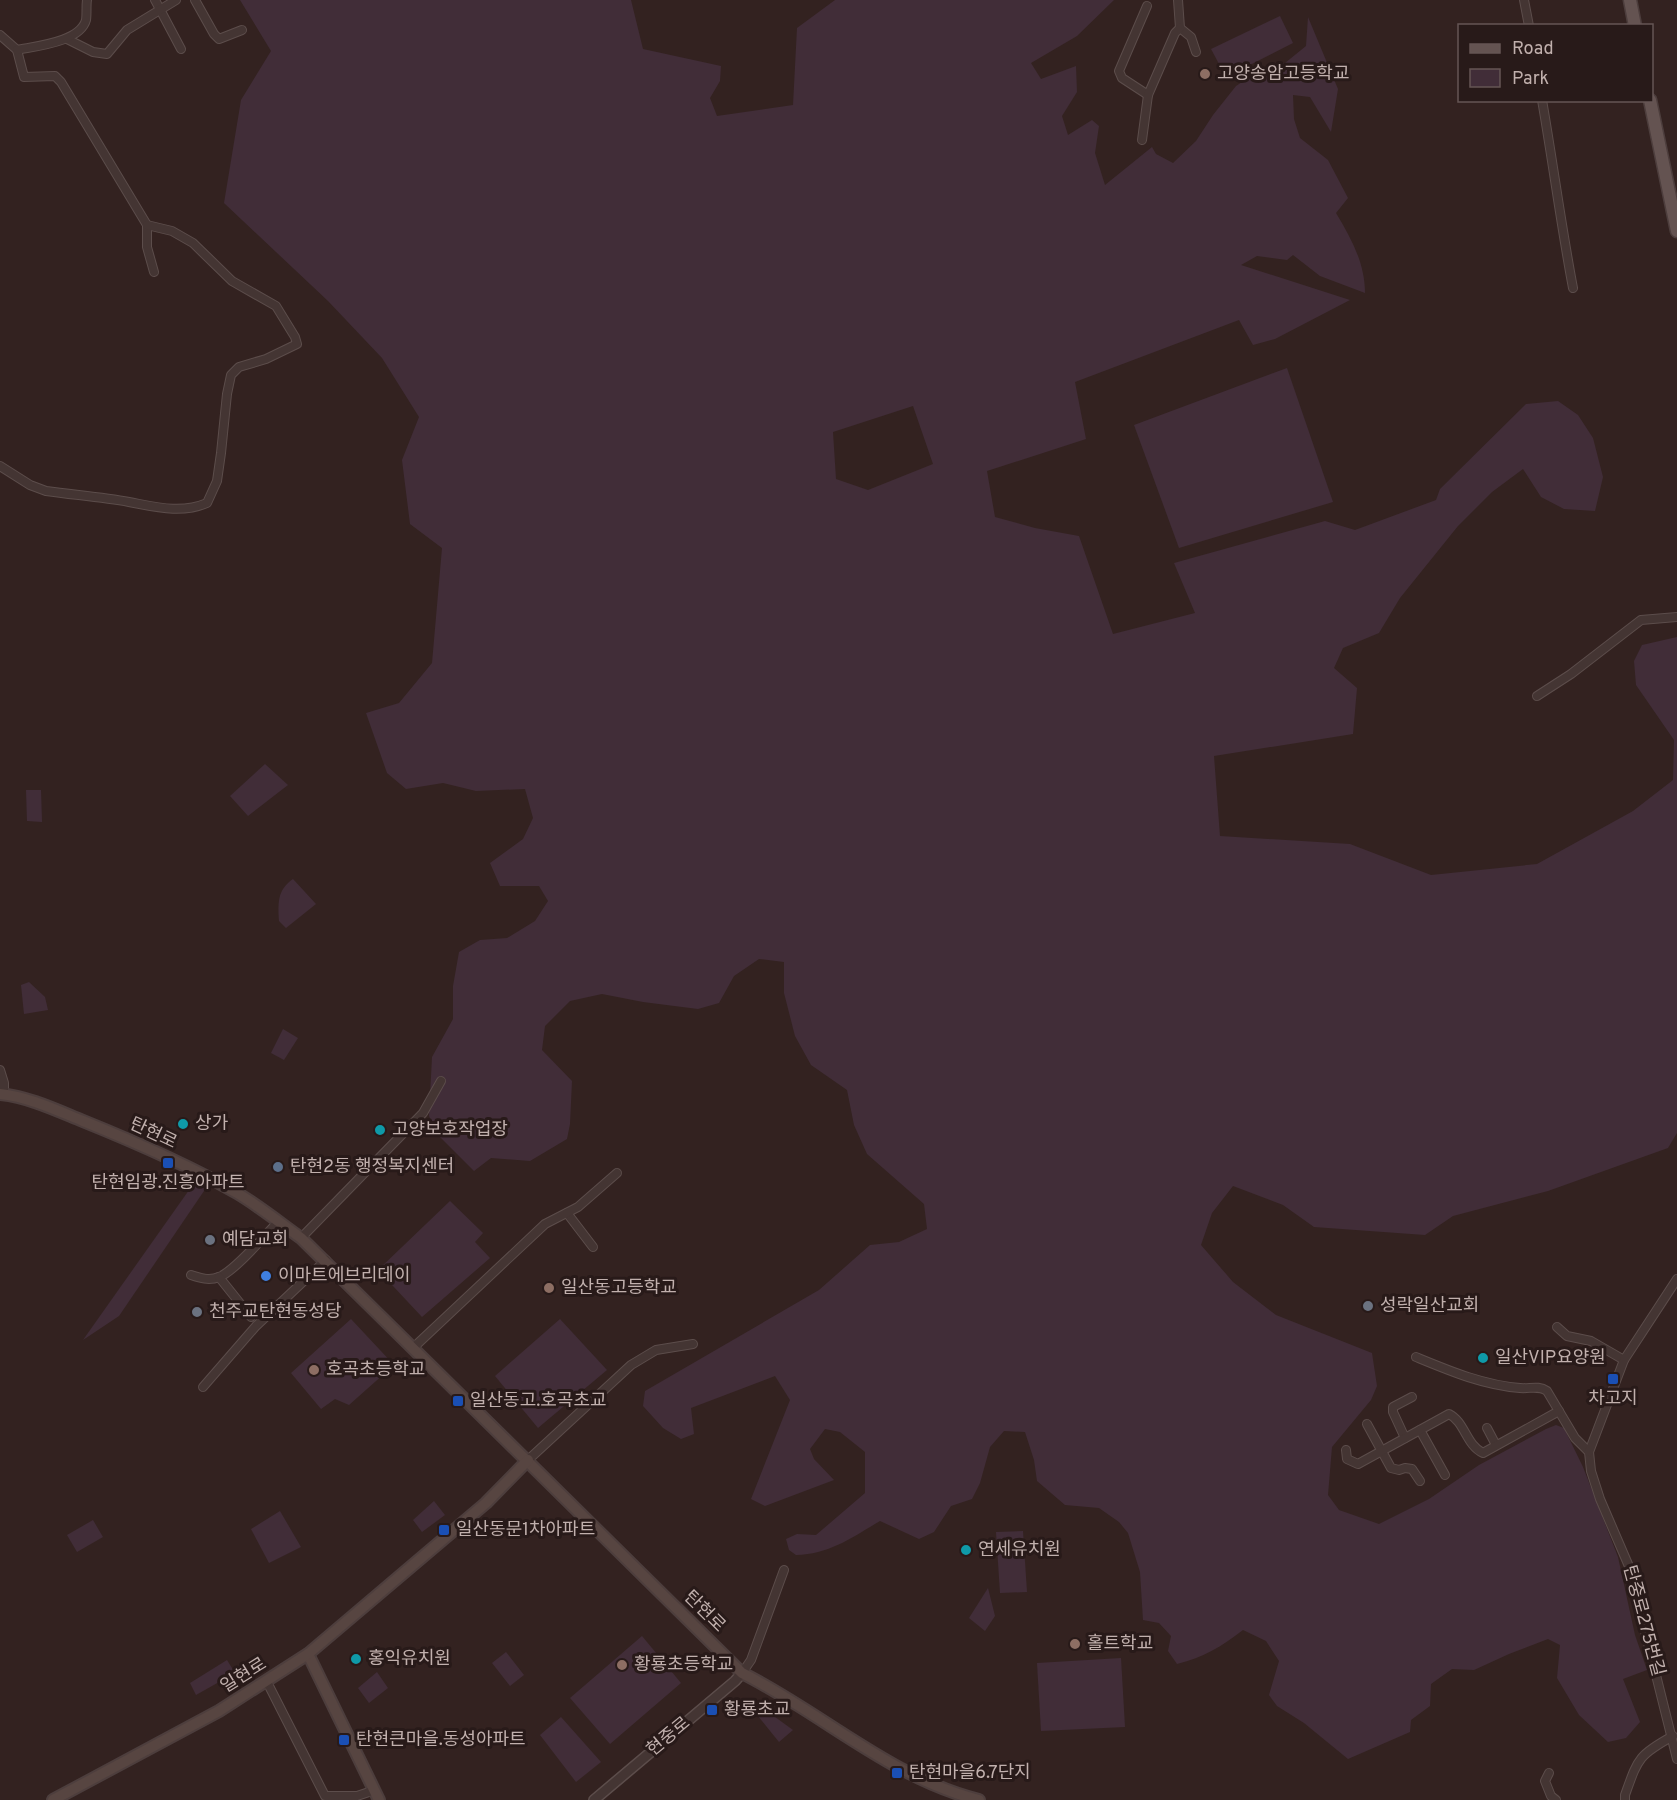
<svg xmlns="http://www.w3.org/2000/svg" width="1677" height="1800" font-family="Overpass,'Noto Sans KR',sans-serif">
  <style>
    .green { fill: #412d38; fill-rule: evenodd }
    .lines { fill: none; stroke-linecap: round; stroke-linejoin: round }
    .minor-casing { stroke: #5c4d4b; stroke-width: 10 }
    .tertiary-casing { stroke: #5c4d4b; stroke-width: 12 }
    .secondary-casing { stroke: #4d3e3d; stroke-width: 14 }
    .primary-casing { stroke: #4d3e3d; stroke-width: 15 }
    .minor { stroke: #443533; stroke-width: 8 }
    .tertiary { stroke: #443533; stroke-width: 9 }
    .secondary { stroke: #574541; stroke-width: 10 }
    .primary { stroke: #645351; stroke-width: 12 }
    .education-dot { fill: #8d6e63; stroke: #281a19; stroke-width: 2 }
    .culture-dot { fill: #0f9aa8; stroke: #281a19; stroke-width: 2 }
    .transit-dot { fill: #1a4fb4; stroke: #281a19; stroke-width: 2 }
    .service-dot { fill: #5c6f8a; stroke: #281a19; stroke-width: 2 }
    .worship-dot { fill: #6b7280; stroke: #281a19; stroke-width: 2 }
    .shop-dot { fill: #3f7fe0; stroke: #281a19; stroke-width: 2 }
    .labels { text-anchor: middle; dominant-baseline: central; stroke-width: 6; stroke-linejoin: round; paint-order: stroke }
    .poi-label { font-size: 18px; fill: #c1b0ad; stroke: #281a19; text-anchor: start }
    .street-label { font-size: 18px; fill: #c1b0ad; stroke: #281a19 }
  </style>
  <rect width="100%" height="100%" fill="#332220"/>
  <!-- green -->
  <g class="green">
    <path d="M240,0H631L643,49L721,66L720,81L710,98L717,116L793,105L797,28L835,0H1114L1077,36L1031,63L1041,79L1076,66L1077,92L1062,116L1068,135L1092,120L1099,126L1095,153L1105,185L1152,147L1156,154L1173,163L1196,141L1213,115L1236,86L1262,69L1285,63L1306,46L1308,17L1338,89L1331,132L1310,97L1293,95L1294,119L1300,138L1328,160L1348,198L1336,213C1351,238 1365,263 1365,293L1320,276L1293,255L1287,260L1257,256L1241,265L1350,300L1275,339L1253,345L1239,320L1075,382L1086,439L987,471L995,517L1035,528L1079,536L1113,634L1195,613L1174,563L1325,521L1355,530L1436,500L1440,489L1526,404L1558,401L1578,415L1593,438L1603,477L1595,511L1564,509L1541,497L1523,469L1492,492L1458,526L1400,598L1379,633L1343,648L1334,668L1357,688L1353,734L1214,756L1220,836L1350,844L1431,875L1537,864L1633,811L1673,780L1674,740L1636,685L1634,661L1642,645L1677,637V1133L1668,1148L1548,1191L1453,1216L1425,1235L1314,1227L1283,1205L1233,1186L1212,1213L1201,1245L1233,1282L1276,1315L1372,1353L1377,1386L1371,1400L1332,1447L1328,1495L1339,1510L1379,1524L1429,1499L1479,1465L1546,1429L1556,1425L1564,1428L1583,1467L1618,1557L1635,1635L1647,1670L1623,1679L1640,1722L1626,1738L1608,1742L1579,1715L1557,1678L1560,1645L1548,1639L1509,1654L1474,1670L1452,1669L1431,1684L1430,1706L1411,1720L1410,1732L1348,1759L1304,1723L1277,1706L1269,1695L1279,1661L1266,1641L1243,1630C1221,1647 1204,1657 1177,1664L1168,1651L1171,1636L1159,1623L1143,1620L1140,1572L1128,1533L1119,1522L1099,1508L1065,1505L1037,1481L1034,1460L1025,1432L1004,1431L990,1447L980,1483L972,1499L951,1506L934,1532L919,1539L880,1521C851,1538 830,1554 796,1555L789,1550L786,1539L797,1534L816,1535L865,1493V1452L840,1432L825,1429L810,1449L814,1459L834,1480L765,1506L751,1499L790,1400L775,1376L691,1408L694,1434L681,1439L663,1428L643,1406L645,1391L819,1290L870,1245L899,1242L927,1229L924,1204L867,1154L854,1125L847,1090L811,1065L795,1036L784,993V962L759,959L734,976L719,1003L698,1009L643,1002L602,994L570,1001L545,1026L542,1050L572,1081L570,1124L567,1139L530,1161L491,1158L474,1171L437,1134L429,1116L432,1057L453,1019V986L459,952L480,940L507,938L535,921L548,901L539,886H500L490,863L523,839L533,818L525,789L476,791L443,783L406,789L387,773L366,713L399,703L432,663L442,548L410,524L402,460L419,417L382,358L328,301L224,203L241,100L271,51ZM913,406L933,464L868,490L836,479L833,432Z"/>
    <polygon points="1280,16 1293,43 1226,77 1211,49"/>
    <polygon points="1287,368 1333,502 1179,548 1134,425"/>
    <polygon points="265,764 288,785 248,816 230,796"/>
    <polygon points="26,790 41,790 42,822 27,821"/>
    <path d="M293,879L316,904L286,928L279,921C278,903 277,890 293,879Z"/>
    <polygon points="29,982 45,997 48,1010 24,1014 21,985"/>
    <polygon points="283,1029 298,1038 284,1060 271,1053"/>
    <polygon points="194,1183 206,1188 119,1316 83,1340"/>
    <polygon points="450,1201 483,1233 475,1242 490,1258 422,1317 378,1270"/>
    <polygon points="351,1319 394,1365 349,1405 335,1399 321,1409 291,1373"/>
    <polygon points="560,1319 607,1370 538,1428 495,1376"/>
    <polygon points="434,1501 445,1515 422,1532 413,1520"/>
    <polygon points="280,1511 301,1547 269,1563 251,1529"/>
    <polygon points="93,1520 103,1537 77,1552 67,1535"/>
    <polygon points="1023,1531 1027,1592 1000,1593 996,1532"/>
    <polygon points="988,1588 995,1616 985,1631 969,1618"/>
    <polygon points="642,1636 681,1683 610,1744 570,1698"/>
    <polygon points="506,1652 524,1675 510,1686 492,1663"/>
    <polygon points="1121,1658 1125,1727 1041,1731 1037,1663"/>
    <polygon points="227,1660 235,1673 196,1695 190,1683"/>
    <polygon points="377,1672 388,1688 369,1703 358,1688"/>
    <polygon points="749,1698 793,1730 779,1742 745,1700"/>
    <polygon points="561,1717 601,1762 576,1782 540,1735"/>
  </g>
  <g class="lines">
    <!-- minor casing -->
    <g class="minor-casing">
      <g id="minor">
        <polyline points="155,0 181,49"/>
        <polyline points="195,0 214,34 219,39 242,30"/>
        <polyline points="1178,0 1180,28 1191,37 1196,52"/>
        <polyline points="1524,0 1529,26"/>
        <polyline points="1147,6 1119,71 1122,78 1148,95"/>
        <polyline points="0,35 17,50 24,77 55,76 61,82 147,225 147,247 154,272"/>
        <polyline points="67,39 93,52 107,54 127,30 176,0"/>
        <path d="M17,50C36,46 80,42 86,20C87,14 86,6 87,0"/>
        <path d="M1542,100C1553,163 1561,225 1573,288"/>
        <polyline points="1142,140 1148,95 1175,33 1180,28"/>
        <path d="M0,466L30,485L46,491C74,495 102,497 129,502C156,507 181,514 207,503L217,481L221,453L227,394L231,375L239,367L266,359L297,344L295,337L276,306L232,281L193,243L172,231L147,225"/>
        <polyline points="1537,696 1571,674 1641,620 1677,617"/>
        <polyline points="0,1070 4,1083 4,1095"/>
        <polyline points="567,1213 593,1247"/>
        <polyline points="301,1238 423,1113 441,1081"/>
        <path d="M191,1275C200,1278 209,1281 219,1277C234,1272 265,1235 278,1222"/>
        <polyline points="219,1277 251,1317"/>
        <polyline points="1557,1327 1567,1336 1591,1341 1624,1360"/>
        <polyline points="413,1348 545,1224 578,1207 617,1173"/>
        <path d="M1416,1357C1450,1371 1483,1385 1520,1388C1530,1389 1538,1385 1547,1391L1575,1438L1589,1452L1591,1471L1600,1499L1634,1578L1639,1607L1677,1759"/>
        <polyline points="203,1387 256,1326 326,1260"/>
        <polyline points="1367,1424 1391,1468 1399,1470 1405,1468 1412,1469 1420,1481"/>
        <polyline points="1487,1428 1496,1445"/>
        <polyline points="1420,1430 1445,1475"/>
        <polyline points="1405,1438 1393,1412 1393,1407 1412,1397"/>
        <path d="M1346,1450L1347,1459L1358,1464L1449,1414C1465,1422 1466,1445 1483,1453L1559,1411"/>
        <polyline points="1589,1452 1624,1360 1677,1279"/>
        <polyline points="528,1460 631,1365 656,1350 693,1344"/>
        <polyline points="742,1673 751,1660 784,1570"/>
        <polyline points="267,1682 325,1796 357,1796 375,1790"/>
        <polyline points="1549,1773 1545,1781 1551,1796 1556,1800"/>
        <path d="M1625,1800V1795C1638,1759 1638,1755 1673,1736"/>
      </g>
    </g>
    <!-- tertiary casing -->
    <g class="tertiary-casing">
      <polyline id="tertiary" points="594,1800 735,1681 742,1673"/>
    </g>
    <!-- secondary casing -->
    <g class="secondary-casing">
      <g id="secondary">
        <path d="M0,1094C29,1097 56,1110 83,1121C135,1142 188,1165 237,1193C259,1206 280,1223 301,1238L742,1673C822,1713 891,1778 979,1800"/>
        <polyline points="308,1654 379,1800"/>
        <polyline points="53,1800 219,1711 308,1654 486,1503 528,1460"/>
      </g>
    </g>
    <!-- primary casing -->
    <g class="primary-casing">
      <g id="primary">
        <polyline points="1630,0 1635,26"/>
        <polyline points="1650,100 1677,231"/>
      </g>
    </g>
    <!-- minor -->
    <use href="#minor" class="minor"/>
    <!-- tertiary -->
    <use href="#tertiary" class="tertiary"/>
    <!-- secondary -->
    <use href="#secondary" class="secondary"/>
    <!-- primary -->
    <use href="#primary" class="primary"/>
  </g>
  <!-- markers -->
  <g class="education-dot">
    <circle cx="1205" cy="74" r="6"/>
    <circle cx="549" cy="1288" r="6"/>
    <circle cx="314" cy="1370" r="6"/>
    <circle cx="1075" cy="1644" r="6"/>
    <circle cx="622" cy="1665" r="6"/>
  </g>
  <g class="culture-dot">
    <circle cx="183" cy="1124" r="6"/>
    <circle cx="380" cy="1130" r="6"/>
    <circle cx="1483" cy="1358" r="6"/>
    <circle cx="966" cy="1550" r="6"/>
    <circle cx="356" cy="1659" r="6"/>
  </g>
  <g class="transit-dot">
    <rect x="162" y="1157" width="12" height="12" rx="3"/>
    <rect x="1607" y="1373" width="12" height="12" rx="3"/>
    <rect x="452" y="1395" width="12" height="12" rx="3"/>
    <rect x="438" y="1524" width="12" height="12" rx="3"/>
    <rect x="706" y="1704" width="12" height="12" rx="3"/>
    <rect x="338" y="1734" width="12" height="12" rx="3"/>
    <rect x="891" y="1767" width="12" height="12" rx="3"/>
  </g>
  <circle class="service-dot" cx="278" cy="1167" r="6"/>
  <g class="worship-dot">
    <circle cx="210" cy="1240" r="6"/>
    <circle cx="1368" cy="1306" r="6"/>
    <circle cx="197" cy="1312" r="6"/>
  </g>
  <circle class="shop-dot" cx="266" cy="1276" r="6"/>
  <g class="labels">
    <!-- poi labels -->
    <g class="poi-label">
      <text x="1217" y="74">고양송암고등학교</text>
      <text x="195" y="1124">상가</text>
      <text x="392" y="1130">고양보호작업장</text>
      <text x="290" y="1167">탄현2동 행정복지센터</text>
      <text x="168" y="1183" text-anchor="middle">탄현임광.진흥아파트</text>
      <text x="222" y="1240">예담교회</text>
      <text x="278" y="1276">이마트에브리데이</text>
      <text x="561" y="1288">일산동고등학교</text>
      <text x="1380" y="1306">성락일산교회</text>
      <text x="209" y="1312">천주교탄현동성당</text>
      <text x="1495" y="1358">일산VIP요양원</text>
      <text x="326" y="1370">호곡초등학교</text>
      <text x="1613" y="1399" text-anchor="middle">차고지</text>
      <text x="470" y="1401">일산동고.호곡초교</text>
      <text x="456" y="1530">일산동문1차아파트</text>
      <text x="978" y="1550">연세유치원</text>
      <text x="1087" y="1644">홀트학교</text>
      <text x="368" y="1659">홍익유치원</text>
      <text x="634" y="1665">황룡초등학교</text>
      <text x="724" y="1710">황룡초교</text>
      <text x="356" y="1740">탄현큰마을.동성아파트</text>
      <text x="909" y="1773">탄현마을6.7단지</text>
    </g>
    <!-- street labels -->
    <g class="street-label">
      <text transform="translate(153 1134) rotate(25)">탄현로</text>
      <text transform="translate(704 1612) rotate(45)">탄현로</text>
      <text transform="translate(1643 1621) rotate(75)">탄중로275번길</text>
      <text transform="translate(244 1676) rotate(-32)">일현로</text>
      <text transform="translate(669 1737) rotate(-40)">현중로</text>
    </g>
  </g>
  <!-- legend -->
  <rect x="1458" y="24" width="195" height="78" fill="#281a19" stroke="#655654" stroke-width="1.5"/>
  <rect x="1470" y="44" width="30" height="9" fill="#645351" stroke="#655654" stroke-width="1.5"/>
  <text x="1512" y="54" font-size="18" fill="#c1b0ad">Road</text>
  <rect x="1470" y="69" width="30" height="18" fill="#412d38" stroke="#655654" stroke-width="1.5"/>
  <text x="1512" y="84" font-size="18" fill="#c1b0ad">Park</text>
</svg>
